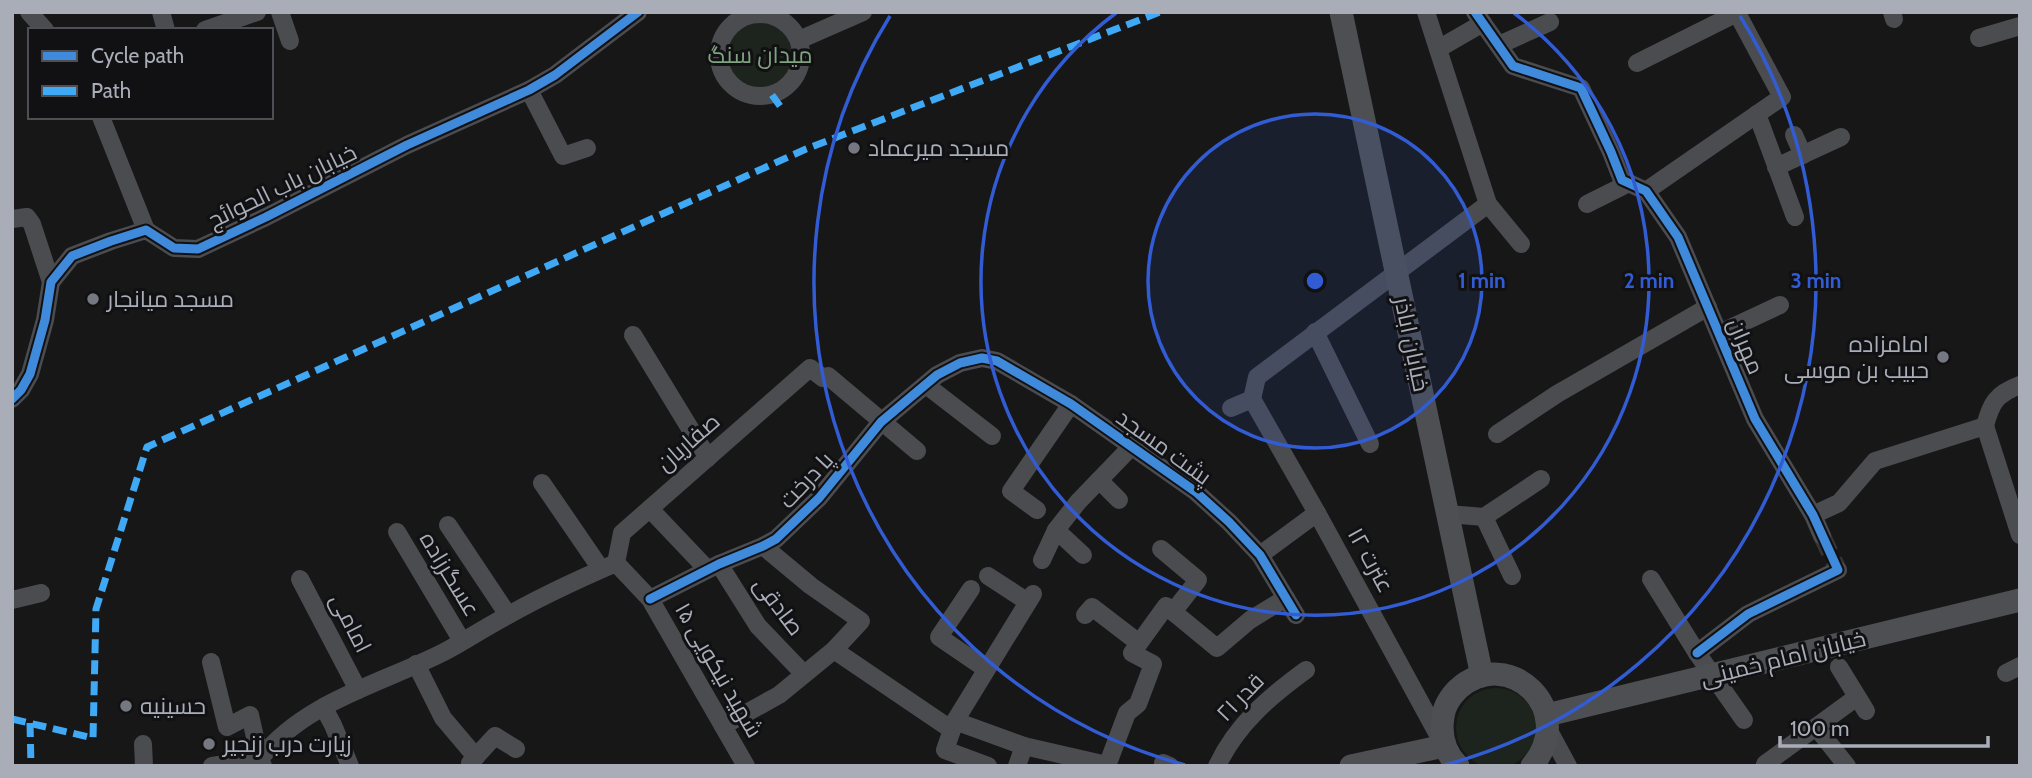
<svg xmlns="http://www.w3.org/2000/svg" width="2032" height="778" font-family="Cabin,Cairo,sans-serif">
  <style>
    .green { fill: #1d241e }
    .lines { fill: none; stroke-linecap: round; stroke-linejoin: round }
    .minor-tunnel { stroke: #343537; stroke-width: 18; stroke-dasharray: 18 9; stroke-linecap: butt }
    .minor { stroke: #4b4c50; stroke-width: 18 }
    .major { stroke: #4d4f52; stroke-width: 23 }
    .quiet { stroke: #3fa9f5; stroke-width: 7; stroke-dasharray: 14 7; stroke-linecap: butt }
    .cycleway-casing { stroke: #111113; stroke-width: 13 }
    .cycleway { stroke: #408adc; stroke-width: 9 }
    .ring { fill: none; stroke: #325cd3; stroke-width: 3.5 }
    .poi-dot { fill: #757880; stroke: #111113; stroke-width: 2.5 }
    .labels { text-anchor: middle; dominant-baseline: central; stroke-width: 6; stroke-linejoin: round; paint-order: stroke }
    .park-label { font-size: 23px; fill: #7fa381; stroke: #111113 }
    .poi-label { font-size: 23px; fill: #a8adb8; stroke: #111113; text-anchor: start }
    .street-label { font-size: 23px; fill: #a8adb8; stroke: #111113 }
    .centre { fill: #325cd3; stroke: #111113; stroke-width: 3.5 }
    .ring-label { font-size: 21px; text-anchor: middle; font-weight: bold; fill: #325cd3; stroke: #111113; stroke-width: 6; stroke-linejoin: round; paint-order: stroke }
  </style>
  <rect width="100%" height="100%" fill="#171717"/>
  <!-- green -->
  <g class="green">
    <circle cx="760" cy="55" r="34"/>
    <circle cx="1496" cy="728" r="40"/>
  </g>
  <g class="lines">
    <!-- minor-tunnel -->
    <polyline class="minor-tunnel" points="1822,536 1838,570"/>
    <!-- minor -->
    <g class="minor">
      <polyline points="29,12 45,30"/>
      <polyline points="161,12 166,30"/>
      <polyline points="280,12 290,41"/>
      <polyline points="1426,12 1488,204 1521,244"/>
      <polyline points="1475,12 1513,66 1581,88 1611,152 1622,180 1646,191 1678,237 1755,419 1813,515 1822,536"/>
      <polyline points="1892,12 1894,19"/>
      <circle cx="760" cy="55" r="41"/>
      <polyline points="205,30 257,12"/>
      <polyline points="1979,38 2020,26"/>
      <polyline points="799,40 863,12"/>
      <polyline points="1499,45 1550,22"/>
      <polyline points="1438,49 1483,23"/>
      <polyline points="1637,63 1737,13 1782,97 1646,191"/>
      <polyline points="529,90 563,156 587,148"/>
      <polyline points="1757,114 1795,217"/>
      <polyline points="101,117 146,230"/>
      <polyline points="1794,135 1803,155"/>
      <polyline points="1776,167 1841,137"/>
      <polyline points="1587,204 1629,183"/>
      <polyline points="12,219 27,217 32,224 51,282"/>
      <polyline points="1315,332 1370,444"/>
      <polyline points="1720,333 1780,305"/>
      <polyline points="633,335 708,458"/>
      <polyline points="926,385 992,436"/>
      <polyline points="12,399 21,390 30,374 45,320 51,282 72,256 111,241 146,230 174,248 198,249 266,217 407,145 529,90 555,75 638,12"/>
      <polyline points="1252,399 1317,513 1442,742"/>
      <polyline points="1252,399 1257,377 1488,204"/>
      <polyline points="1231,408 1252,399"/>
      <path d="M1985,426C1991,403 1996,394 2020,385"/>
      <polyline points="1497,434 1557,394 1708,307"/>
      <polyline points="1099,480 1119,500"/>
      <polyline points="542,483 601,569"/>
      <polyline points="650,509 707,569"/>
      <polyline points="1037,510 1011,491 1071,404"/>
      <polyline points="1448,514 1484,517 1541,479"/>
      <polyline points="1813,515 1839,503 1875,461 1985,426 2020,535"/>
      <polyline points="1484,517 1512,576"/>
      <polyline points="448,525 508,615"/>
      <polyline points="1056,530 1083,555"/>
      <polyline points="397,532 462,641"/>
      <polyline points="1161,549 1198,580 1173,612"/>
      <polyline points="1260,555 1317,513"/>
      <polyline points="1042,560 1056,530 1078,502 1132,446"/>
      <polyline points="616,563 622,533 810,368 823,378 828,376 917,451"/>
      <polyline points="719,564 758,626 804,674"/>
      <polyline points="988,576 1028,602"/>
      <polyline points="300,579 358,690"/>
      <polyline points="1651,579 1697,653 1744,720"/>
      <polyline points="971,589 939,637 986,669"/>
      <polyline points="650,599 719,564 763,546 776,539 819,498 881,422 937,375 960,363 982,358 997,361 1071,404 1196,492 1229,522 1260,555 1296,615"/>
      <polyline points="12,600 41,593"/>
      <polyline points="1085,615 1092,607 1139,643"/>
      <polyline points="834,650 952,730"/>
      <polyline points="1697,653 1748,614 1838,570"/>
      <polyline points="211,662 227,727 250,715 260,759 212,766"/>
      <polyline points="416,664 443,718 476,757"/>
      <polyline points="1839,667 1866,711"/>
      <polyline points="2006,673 2020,666"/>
      <polyline points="324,708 333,725 350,766"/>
      <polyline points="955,721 1024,746 1107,765"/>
      <polyline points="723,726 779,695 834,650 861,621 811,586 763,546"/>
      <polyline points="1816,727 1847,766"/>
      <polyline points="1548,729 1568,766"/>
      <polyline points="143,744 144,766"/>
      <polyline points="470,763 495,736 516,749"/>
      <polyline points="1163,763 1170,766"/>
      <polyline points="1765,764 1857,697"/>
      <path d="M263,766L260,759C303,702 383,683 444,652C465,641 484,628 505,617C540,597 579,579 616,563L650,599L746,766"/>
      <polyline points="988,766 945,750 955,721 1033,594"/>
      <polyline points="1017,766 1024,746"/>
      <polyline points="1107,766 1127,713 1138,704 1153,664 1132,653 1166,606 1217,648 1250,620 1286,598"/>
      <path d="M1217,766C1237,724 1269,697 1306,670"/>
    </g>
    <!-- major -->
    <g class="major">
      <polyline points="1341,12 1482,676"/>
      <polyline points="1547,715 2020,600"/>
      <polyline points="1351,766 1444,746"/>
      <path d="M1458,766C1444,752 1440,735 1443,717C1444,706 1450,697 1458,689C1508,644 1579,710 1532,766"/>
    </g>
    <!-- quiet -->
    <g class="quiet">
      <polyline points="772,95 780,106"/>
      <polyline points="12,719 93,738 96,609 147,447 806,149 1160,12"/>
      <polyline points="30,723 31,766"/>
    </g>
    <!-- cycleway casing -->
    <g class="cycleway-casing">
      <g id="cycleway">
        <polyline points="1475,12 1513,66 1581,88 1611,152 1622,180 1646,191 1678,237 1755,419 1813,515 1838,570 1748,614 1697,653"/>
        <polyline points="12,399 21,390 30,374 45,320 51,282 72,256 111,241 146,230 174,248 198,249 266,217 407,145 529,90 555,75 638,12"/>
        <polyline points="650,599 719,564 763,546 776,539 819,498 881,422 937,375 960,363 982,358 997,361 1071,404 1196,492 1229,522 1260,555 1296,615"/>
      </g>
    </g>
    <!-- cycleway -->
    <use href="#cycleway" class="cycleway"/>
  </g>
  <!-- distance rings -->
  <circle cx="1315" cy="281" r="167" fill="#325cd3" fill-opacity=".12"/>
  <g class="ring">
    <circle cx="1315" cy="281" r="167"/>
    <path d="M1514 13A334 334 0 1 1 1116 13"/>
    <path d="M1185 765A501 501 0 0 1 890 16M1740 16A501 501 0 0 1 1445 765"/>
  </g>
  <!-- markers -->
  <g class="poi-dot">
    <circle cx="854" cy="148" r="7"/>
    <circle cx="93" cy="299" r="7"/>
    <circle cx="1943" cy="357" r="7"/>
    <circle cx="126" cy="706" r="7"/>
    <circle cx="209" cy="744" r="7"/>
  </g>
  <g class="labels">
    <!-- park labels -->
    <g class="park-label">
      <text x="760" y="55">میدان سنگ</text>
    </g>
    <!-- poi labels -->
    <g class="poi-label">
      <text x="868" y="148">مسجد میرعماد</text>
      <text x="107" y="299">مسجد میانجار</text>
      <text x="1929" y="344" text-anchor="end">امامزاده<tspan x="1929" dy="26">حبیب بن موسی</tspan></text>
      <text x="140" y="706">حسینیه</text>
      <text x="223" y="744">زیارت درب زنجیر</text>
    </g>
    <!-- street labels -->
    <g class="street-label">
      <text transform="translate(282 186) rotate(-26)">خیابان باب الحوائج</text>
      <text transform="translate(1412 344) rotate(78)">خیابان اباذر</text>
      <text transform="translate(1746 346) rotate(67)">مهران</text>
      <text transform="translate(688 442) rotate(-41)">صفاریان</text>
      <text transform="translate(1164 447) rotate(36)">پشت مسجد</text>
      <text transform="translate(806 480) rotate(-47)">پا درخت</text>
      <text transform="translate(1371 560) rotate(61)">عترت ۱۲</text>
      <text transform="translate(450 574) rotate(59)">عسگرزاده</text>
      <text transform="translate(779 606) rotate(53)">صادقی</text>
      <text transform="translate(351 623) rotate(63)">امامی</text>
      <text transform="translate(1783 658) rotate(-14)">خیابان امام خمینی</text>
      <text transform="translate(719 670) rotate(60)">شهید نیکویی ۱۵</text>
      <text transform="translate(1240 697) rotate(-46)">قدر ۲۱</text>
    </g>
  </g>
  <circle cx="1315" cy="281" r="10" class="centre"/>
  <g class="ring-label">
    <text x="1482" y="288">1 min</text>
    <text x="1649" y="288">2 min</text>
    <text x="1816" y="288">3 min</text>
  </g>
  <!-- border -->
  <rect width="2032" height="778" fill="none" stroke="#a8adb8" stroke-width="28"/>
  <!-- legend -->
  <rect x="28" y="28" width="245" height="91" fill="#111113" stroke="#4d4f55" stroke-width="2"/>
  <rect x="42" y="51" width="35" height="10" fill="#408adc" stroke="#4d4f55" stroke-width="2"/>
  <text x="91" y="63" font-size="21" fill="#a8adb8">Cycle path</text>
  <rect x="42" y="86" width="35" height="10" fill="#3fa9f5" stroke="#4d4f55" stroke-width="2"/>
  <text x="91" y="98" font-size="21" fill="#a8adb8">Path</text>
  <!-- scale -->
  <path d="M1780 736v10h208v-10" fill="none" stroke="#a8adb8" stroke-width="3.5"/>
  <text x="1790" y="736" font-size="21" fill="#a8adb8" stroke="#111113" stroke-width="5" paint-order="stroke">100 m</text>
</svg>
